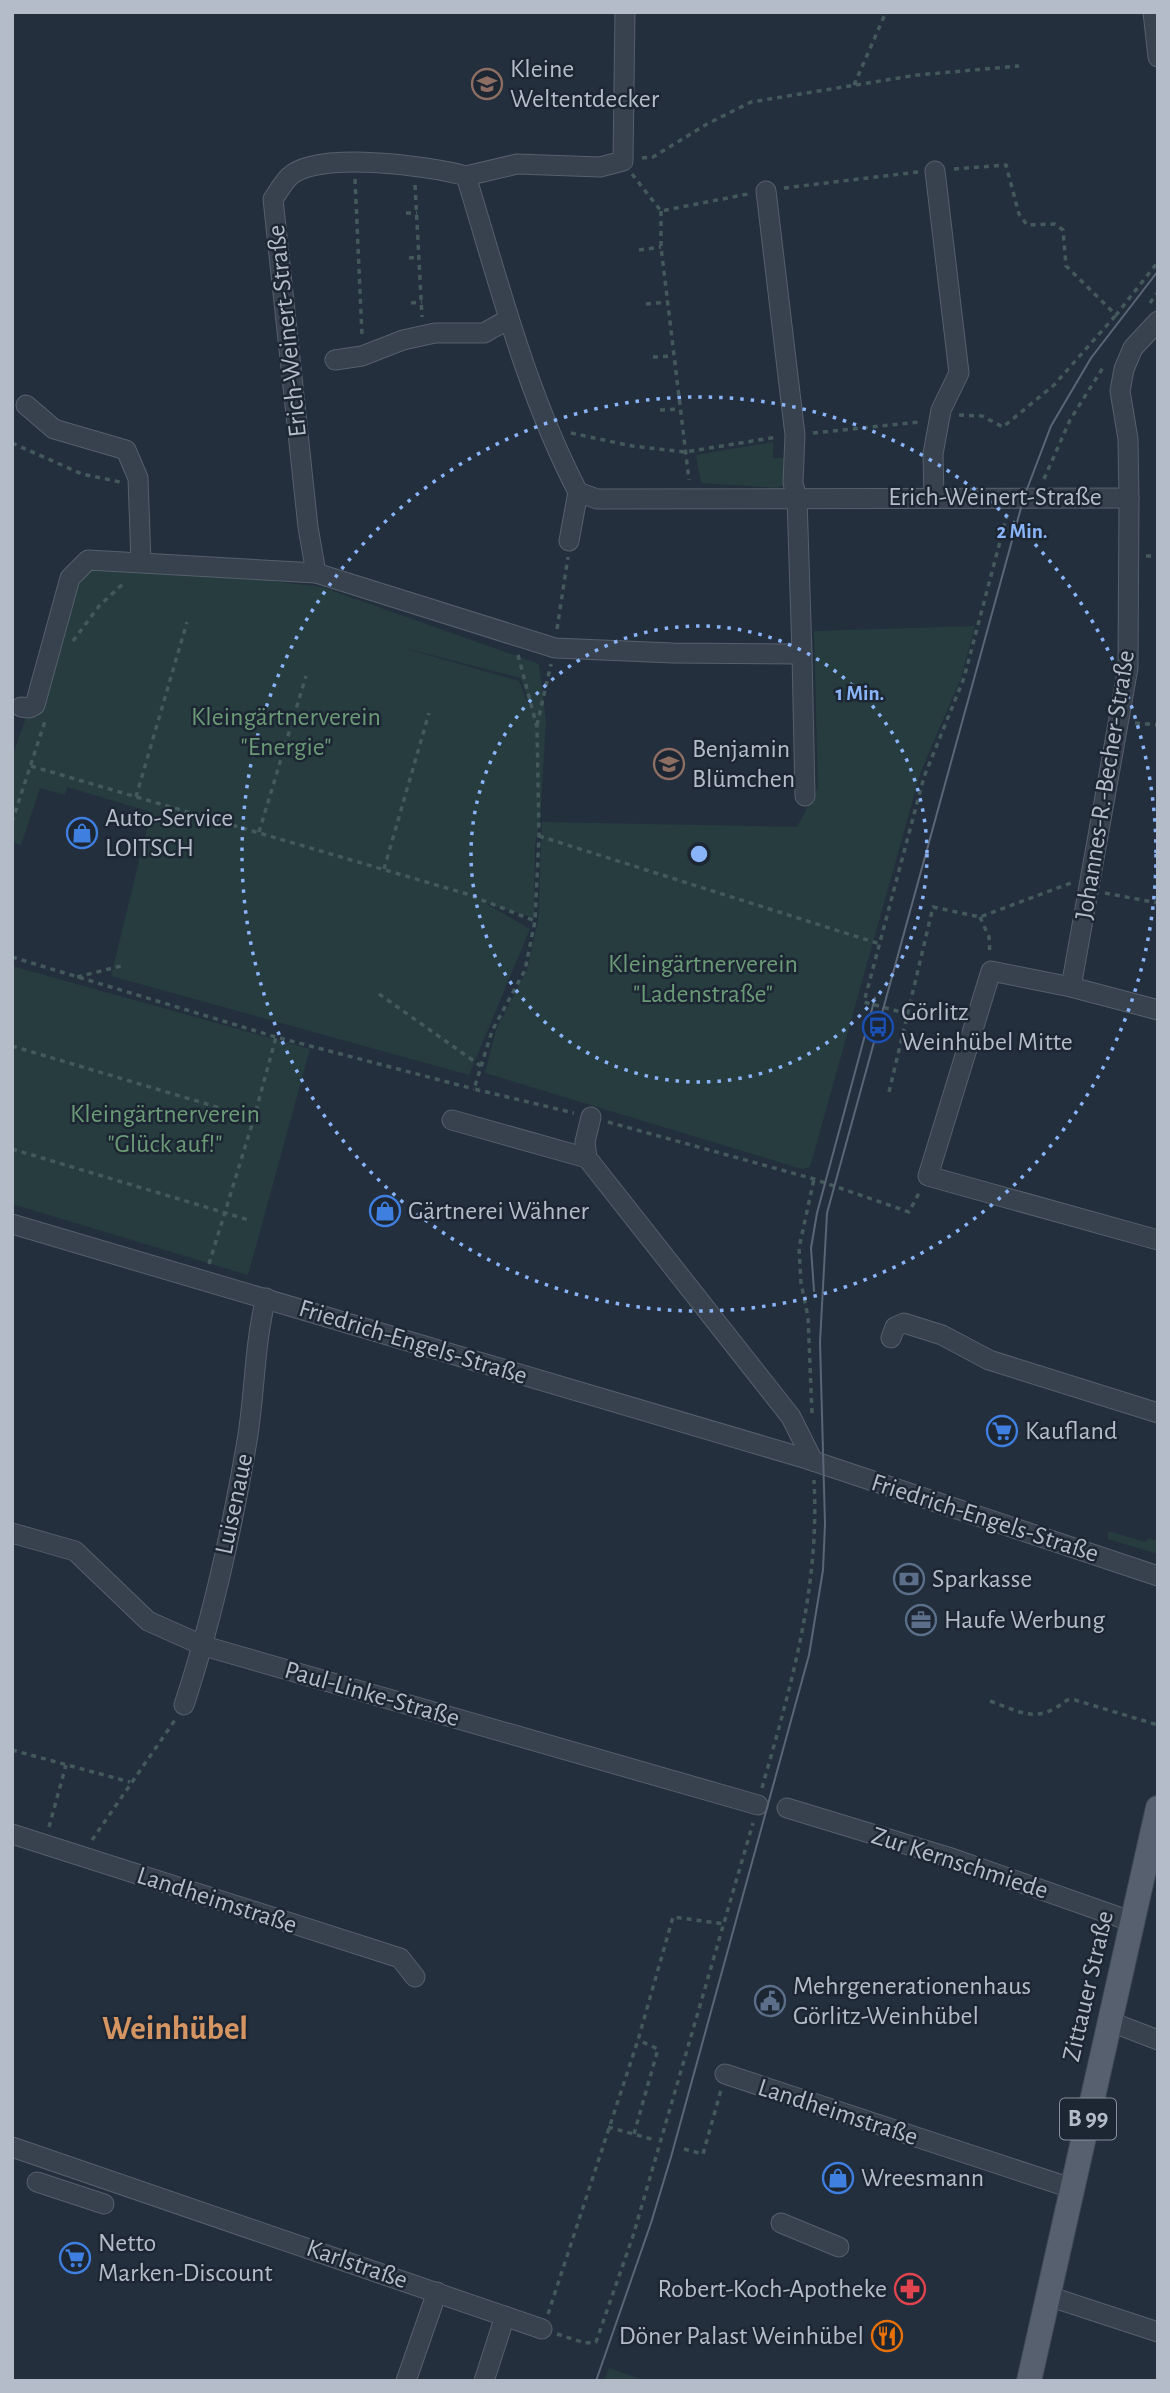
<svg xmlns="http://www.w3.org/2000/svg" width="1170" height="2393" font-family="'Alegreya Sans',sans-serif">
  <style>
    .green { fill: #263c3f; fill-rule: evenodd }
    .lines { fill: none; stroke-linecap: round; stroke-linejoin: round }
    .minor-casing { stroke: #565f6c; stroke-width: 21 }
    .major-casing { stroke: #414a57; stroke-width: 26 }
    .path { stroke: #44595c; stroke-width: 3.5; stroke-dasharray: 5 5; stroke-linecap: butt }
    .minor { stroke: #38414e; stroke-width: 19 }
    .major { stroke: #56606e; stroke-width: 24 }
    .tram { stroke: #5a6575; stroke-width: 2 }
    .ring { fill: none; stroke: #8ab4f8; stroke-width: 3.5; stroke-dasharray: 3.5 7 }
    .labels { text-anchor: middle; dominant-baseline: central; stroke-width: 5; stroke-linejoin: round; paint-order: stroke }
    .shield { fill: #1d2633; stroke: #878f9c; stroke-width: 2 }
    .shield-label { font-size: 24px; font-weight: bold; fill: #b4bcc9 }
    .poi-label { font-size: 26px; fill: #b4bcc9; stroke: #1d2633; text-anchor: start }
    .street-label { font-size: 26px; fill: #b4bcc9; stroke: #1d2633 }
    .park-label { font-size: 26px; fill: #6b9a76; stroke: #1d2633 }
    .district-label { font-size: 33px; font-weight: bold; fill: #d59563; stroke: #1d2633 }
    .centre { fill: #8ab4f8; stroke: #1d2633; stroke-width: 3.5 }
    .ring-label { font-size: 21px; text-anchor: middle; font-weight: bold; fill: #8ab4f8; stroke: #1d2633; stroke-width: 5; stroke-linejoin: round; paint-order: stroke }
  </style>
  <rect width="100%" height="100%" fill="#242f3e"/>
  <!-- green -->
  <g class="green">
    <polygon points="773,442 773,458 789,458 785,484 778,488 701,483 696,455"/>
    <path d="M90,566L215,574L322,587L539,664L546,721L540,821L535,845L534,918L485,903L530,929L469,1075L111,976L151,812L67,787L65,795L40,788L21,845L12,842V757L74,580ZM397,646L521,678L531,711L519,681Z"/>
    <polygon points="975,626 961,678 921,771 810,1167 802,1169 485,1073 496,1030 527,970 538,921 542,822 797,827 818,787 814,631"/>
    <polygon points="12,966 310,1049 248,1275 12,1204"/>
    <polygon points="1108,1531 1145,1542 1149,1538 1158,1541 1158,1554 1108,1539"/>
    <polygon points="609,2368 646,2381 647,2381 604,2381"/>
  </g>
  <g class="lines">
    <!-- minor casing -->
    <g class="minor-casing">
      <g id="minor">
        <polyline points="1153,12 1158,57"/>
        <polyline points="466,176 517,164 600,167 623,161 625,12"/>
        <polyline points="335,360 362,356 403,340 435,333 484,333 507,320"/>
        <polyline points="26,405 54,429 126,450 138,478 141,562"/>
        <polyline points="934,497 933,454 941,410 959,373 935,171"/>
        <polyline points="569,541 578,492"/>
        <path d="M316,573L308,527L273,199C278,192 283,183 289,177C316,150 431,166 466,176C499,283 526,392 578,492L597,499L1129,498"/>
        <polyline points="802,654 805,796"/>
        <polyline points="21,707 29,708 35,705 70,578 88,560 316,573 555,648 673,653 802,654 797,498 793,483 795,435 766,191"/>
        <polyline points="1071,987 1128,668 1129,498 1128,439 1120,391 1124,369 1133,348 1158,321"/>
        <polyline points="1158,1010 1071,987 991,971 928,1176 1158,1240"/>
        <polyline points="591,1117 585,1142 587,1158 791,1417 813,1461"/>
        <polyline points="452,1120 587,1158"/>
        <polyline points="12,1224 807,1459 1158,1576"/>
        <polyline points="891,1338 895,1327 904,1323 942,1335 989,1360 1158,1413"/>
        <polyline points="12,1533 75,1551 148,1621 204,1646 758,1805"/>
        <path d="M184,1705C212,1620 232,1530 247,1441C255,1394 254,1345 266,1298"/>
        <polyline points="787,1808 948,1857 1133,1922"/>
        <polyline points="12,1834 400,1958 415,1977"/>
        <polyline points="1111,2022 1158,2040"/>
        <polyline points="725,2074 1071,2188"/>
        <polyline points="12,2147 542,2329"/>
        <polyline points="37,2182 104,2204"/>
        <polyline points="781,2223 839,2247"/>
        <polyline points="1048,2296 1158,2332"/>
        <polyline points="406,2381 437,2292"/>
        <polyline points="484,2381 505,2316"/>
      </g>
    </g>
    <!-- major casing -->
    <g class="major-casing">
      <polyline id="major" points="1029,2381 1158,1808"/>
    </g>
    <!-- path -->
    <g class="path">
      <polyline points="854,85 886,12"/>
      <polyline points="642,158 653,157 707,124 751,102 917,75 1019,66"/>
      <polyline points="954,169 1006,165 1019,214 1027,225 1055,224 1063,230 1066,266 1116,315 1158,262"/>
      <polyline points="632,174 661,211 748,194"/>
      <polyline points="355,179 362,336"/>
      <polyline points="415,185 422,317"/>
      <polyline points="784,188 918,172"/>
      <polyline points="661,211 661,247 689,480"/>
      <polyline points="406,213 417,213"/>
      <polyline points="639,250 661,247"/>
      <polyline points="409,258 419,257"/>
      <polyline points="411,303 422,302"/>
      <polyline points="1150,303 1158,292"/>
      <polyline points="646,304 668,302"/>
      <polyline points="653,357 673,356"/>
      <polyline points="660,410 678,409"/>
      <polyline points="959,415 982,416 1003,427 1054,385 1116,315"/>
      <polyline points="571,433 632,446 685,452 777,437"/>
      <polyline points="813,433 920,422"/>
      <polyline points="12,443 82,474 120,482"/>
      <polyline points="1044,479 1070,420 1104,366"/>
      <polyline points="1146,556 1158,556"/>
      <polyline points="557,629 568,557"/>
      <polyline points="73,641 99,606 125,582"/>
      <polyline points="518,655 537,727 539,836 535,921 525,970 492,1031 474,1089 574,1113"/>
      <polyline points="1135,723 1158,725"/>
      <polyline points="537,725 551,664"/>
      <polyline points="31,766 467,894 535,921"/>
      <polyline points="136,797 187,622"/>
      <polyline points="12,822 45,721"/>
      <polyline points="259,832 306,676"/>
      <polyline points="539,836 880,944"/>
      <polyline points="384,869 429,713"/>
      <polyline points="1105,893 1158,903"/>
      <polyline points="980,917 989,937 990,955"/>
      <polyline points="12,957 276,1037 474,1089"/>
      <polyline points="77,977 121,966"/>
      <polyline points="379,994 481,1066"/>
      <polyline points="908,1014 864,1002 924,777 964,678 1007,515"/>
      <polyline points="12,1046 254,1118 276,1037"/>
      <polyline points="889,1092 933,907 980,917 1071,883"/>
      <polyline points="608,1122 814,1179 909,1212 919,1193"/>
      <polyline points="12,1149 249,1220"/>
      <polyline points="209,1264 254,1118"/>
      <polyline points="812,1413 808,1317 801,1283 799,1248 814,1179"/>
      <path d="M990,1701C1023,1713 1037,1724 1067,1700H1075L1158,1725"/>
      <polyline points="12,1750 130,1782"/>
      <path d="M762,1788C791,1686 820,1587 814,1480"/>
      <polyline points="49,1827 66,1765"/>
      <polyline points="92,1840 175,1720"/>
      <polyline points="608,2127 655,2140"/>
      <polyline points="634,2134 658,2049 638,2040"/>
      <polyline points="684,2149 703,2154 721,2090"/>
      <polyline points="548,2314 638,2040 673,1917 725,1924"/>
      <polyline points="557,2334 585,2343 596,2342 633,2236 753,1823"/>
    </g>
    <!-- minor -->
    <use href="#minor" class="minor"/>
    <!-- major -->
    <use href="#major" class="major"/>
    <!-- tram -->
    <g class="tram">
      <polyline points="814,1291 811,1248 817,1213 875,998"/>
      <polyline points="596,2381 651,2223 671,2157 809,1655 823,1570 825,1524 820,1342 827,1213 1024,497 1051,426 1091,358 1158,271"/>
    </g>
  </g>
  <!-- distance rings -->
  <g class="ring">
    <circle cx="699" cy="854" r="228"/>
    <circle cx="699" cy="854" r="457"/>
  </g>
  <!-- icons -->
  <defs>
    <g id="school-ring" transform="scale(1.575)"><circle r="9.5" fill="#1d2633" stroke="#8d6e63" stroke-width="1.5"/><path d="M0-5L7-2L0 1L-7-2ZM-4 1L0 2.5L4 1V4Q0 6-4 4Z" fill="#8d6e63"/></g>
    <g id="shop-ring" transform="scale(1.575)"><circle r="9.5" fill="#1d2633" stroke="#3f7fe0" stroke-width="1.5"/><path d="M-5-2.5h2.3a2.7 3.5 0 0 1 5.4 0H5L5.5 6h-11ZM-1.5-2.5h3a1.5 2.3 0 0 0-3 0Z" fill="#3f7fe0"/></g>
    <g id="bus-ring" transform="scale(1.575)"><circle r="9.5" fill="#1d2633" stroke="#1a4fb4" stroke-width="1.5"/><path d="M-5-6H5V4H4V6H2V4H-2V6H-4V4H-5ZM-3.5-4V0h7V-4ZM-3.5 1.2v1.5H-2V1.2ZM2 1.2v1.5H3.5V1.2Z" fill="#1a4fb4"/></g>
    <g id="supermarket-ring" transform="scale(1.575)"><circle r="9.5" fill="#1d2633" stroke="#3f7fe0" stroke-width="1.5"/><path d="M-6-5.5h2.5l.6 2H6L4.5 2H-2.5L-4.4-4H-6ZM-1.5 3.2a1.3 1.3 0 1 0 .1 0ZM3 3.2a1.3 1.3 0 1 0 .1 0Z" fill="#3f7fe0"/></g>
    <g id="bank-ring" transform="scale(1.575)"><circle r="9.5" fill="#1d2633" stroke="#5c6f8a" stroke-width="1.5"/><path d="M-6-4H6V4H-6ZM0-2.3a2.3 2.3 0 1 0 0 4.6a2.3 2.3 0 1 0 0-4.6Z" fill="#5c6f8a"/></g>
    <g id="office-ring" transform="scale(1.575)"><circle r="9.5" fill="#1d2633" stroke="#5c6f8a" stroke-width="1.5"/><path d="M-6-3h4V-5.5h4V-3h4V5H-6ZM-1-4.5V-3h2v-1.5ZM-6 0V1H6V0Z" fill="#5c6f8a"/></g>
    <g id="civic-ring" transform="scale(1.575)"><circle r="9.5" fill="#1d2633" stroke="#5c6f8a" stroke-width="1.5"/><path d="M-.6-6.5H3V-4.5H.6V-3L4-1V1h2V6H-6V1h2V-1L-.6-3ZM-1.2 2.5V6h2.4V2.5Z" fill="#5c6f8a"/></g>
    <g id="pharmacy-ring" transform="scale(1.575)"><circle r="9.5" fill="#1d2633" stroke="#e0444e" stroke-width="1.5"/><path d="M-2-6h4v4h4v4h-4v4h-4v-4h-4v-4h4Z" fill="#e0444e"/></g>
    <g id="restaurant-ring" transform="scale(1.575)"><circle r="9.5" fill="#1d2633" stroke="#e8710a" stroke-width="1.5"/><path d="M-5-6h1v4h1v-4h1v4h1v-4h1v5L-1.5 .5V6h-2V.5L-5-1ZM5-6V6H3V1.5H1.5Q1.5-4 5-6Z" fill="#e8710a"/></g>
  </defs>
  <g fill-rule="evenodd">
    <use href="#school-ring" x="487" y="84"/>
    <use href="#school-ring" x="669" y="764"/>
    <use href="#shop-ring" x="82" y="833"/>
    <use href="#bus-ring" x="878" y="1027"/>
    <use href="#shop-ring" x="385" y="1211"/>
    <use href="#supermarket-ring" x="1002" y="1431"/>
    <use href="#bank-ring" x="909" y="1579"/>
    <use href="#office-ring" x="921" y="1620"/>
    <use href="#civic-ring" x="770" y="2001"/>
    <use href="#shop-ring" x="838" y="2178"/>
    <use href="#supermarket-ring" x="75" y="2258"/>
    <use href="#pharmacy-ring" x="910" y="2289"/>
    <use href="#restaurant-ring" x="887" y="2336"/>
  </g>
  <g class="labels">
    <!-- shield labels -->
    <rect class="shield" x="1060" y="2098.5" width="56" height="41" rx="5"/>
    <g class="shield-label">
      <text x="1088" y="2119">B 99</text>
    </g>
    <!-- poi labels -->
    <g class="poi-label">
      <text x="510" y="69">Kleine<tspan x="510" dy="30">Weltentdecker</tspan></text>
      <text x="692" y="749">Benjamin<tspan x="692" dy="30">Blümchen</tspan></text>
      <text x="105" y="818">Auto-Service<tspan x="105" dy="30">LOITSCH</tspan></text>
      <text x="901" y="1012">Görlitz<tspan x="901" dy="30">Weinhübel Mitte</tspan></text>
      <text x="408" y="1211">Gärtnerei Wähner</text>
      <text x="1025" y="1431">Kaufland</text>
      <text x="932" y="1579">Sparkasse</text>
      <text x="944" y="1620">Haufe Werbung</text>
      <text x="793" y="1986">Mehrgenerationenhaus<tspan x="793" dy="30">Görlitz-Weinhübel</tspan></text>
      <text x="861" y="2178">Wreesmann</text>
      <text x="98" y="2243">Netto<tspan x="98" dy="30">Marken-Discount</tspan></text>
      <text x="887" y="2289" text-anchor="end">Robert-Koch-Apotheke</text>
      <text x="864" y="2336" text-anchor="end">Döner Palast Weinhübel</text>
    </g>
    <!-- street labels -->
    <g class="street-label">
      <text transform="translate(287 331) rotate(-96)">Erich-Weinert-Straße</text>
      <text x="995" y="497">Erich-Weinert-Straße</text>
      <text transform="translate(1105 785) rotate(-81)">Johannes-R.-Becher-Straße</text>
      <text transform="translate(413 1342) rotate(17)">Friedrich-Engels-Straße</text>
      <text transform="translate(234 1504) rotate(-78)">Luisenaue</text>
      <text transform="translate(985 1518) rotate(18)">Friedrich-Engels-Straße</text>
      <text transform="translate(372 1694) rotate(16)">Paul-Linke-Straße</text>
      <text transform="translate(960 1863) rotate(18)">Zur Kernschmiede</text>
      <text transform="translate(217 1900) rotate(18)">Landheimstraße</text>
      <text transform="translate(1088 1986) rotate(-77)">Zittauer Straße</text>
      <text transform="translate(838 2112) rotate(18)">Landheimstraße</text>
      <text transform="translate(357 2264) rotate(19)">Karlstraße</text>
    </g>
    <!-- park labels -->
    <g class="park-label">
      <text x="286" y="717">Kleingärtnerverein<tspan x="286" dy="30">"Energie"</tspan></text>
      <text x="703" y="964">Kleingärtnerverein<tspan x="703" dy="30">"Ladenstraße"</tspan></text>
      <text x="165" y="1114">Kleingärtnerverein<tspan x="165" dy="30">"Glück auf!"</tspan></text>
    </g>
    <!-- district labels -->
    <g class="district-label">
      <text x="175" y="2029">Weinhübel</text>
    </g>
  </g>
  <circle cx="699" cy="854" r="10" class="centre"/>
  <g class="ring-label">
    <text x="1022" y="538">2 Min.</text>
    <text x="860" y="700">1 Min.</text>
  </g>
  <!-- border -->
  <rect width="1170" height="2393" fill="none" stroke="#b4bcc9" stroke-width="28"/>
</svg>
